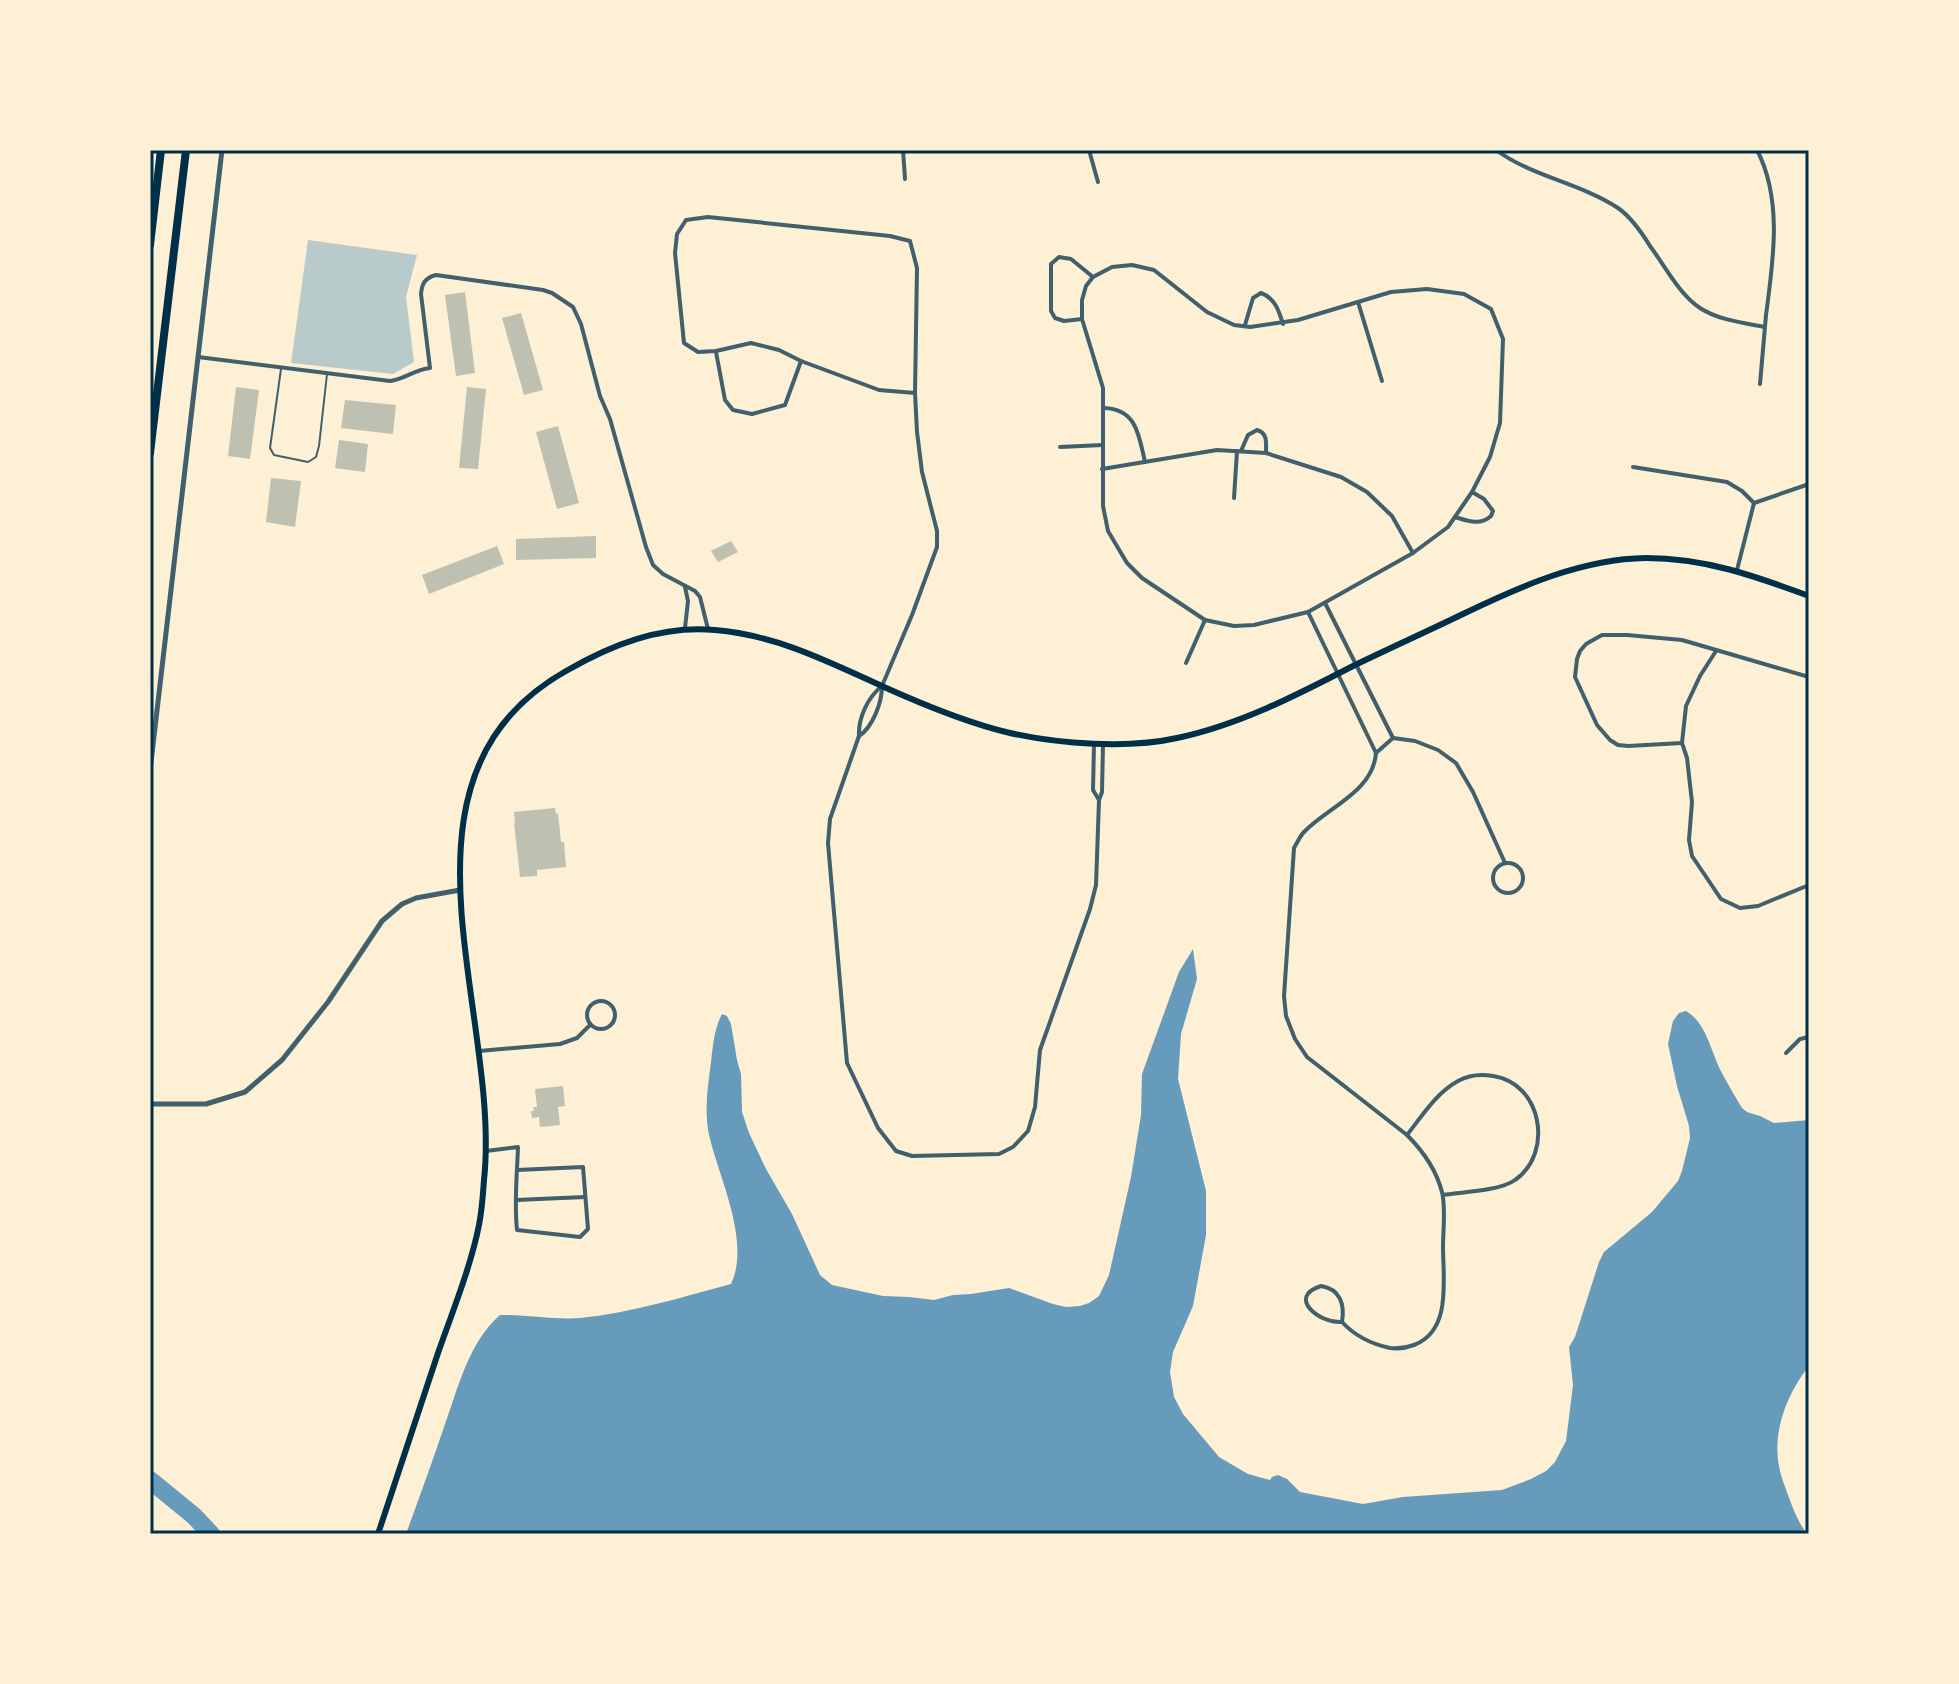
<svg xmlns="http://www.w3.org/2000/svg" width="1959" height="1684" font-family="'IBM Plex Sans',sans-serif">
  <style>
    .green { fill: #b9caca }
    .water { fill: #669bbc }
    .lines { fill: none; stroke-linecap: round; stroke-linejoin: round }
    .river { stroke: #669bbc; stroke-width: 18 }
    .building { fill: #bec0b2 }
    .service { stroke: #3f606c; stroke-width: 2 }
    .minor { stroke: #3f606c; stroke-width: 4 }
    .tertiary { stroke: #3f606c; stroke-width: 5 }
    .secondary { stroke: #003049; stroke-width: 6 }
    .motorway { stroke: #003049; stroke-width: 8 }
    .neatline { fill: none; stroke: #003049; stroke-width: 3 }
  </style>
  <rect width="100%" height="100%" fill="#fdf0d5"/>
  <!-- green -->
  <polygon class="green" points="308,240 417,255 406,297 414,362 393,374 291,363"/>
  <!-- water -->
  <path class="water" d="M1193,949L1197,979L1181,1034L1178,1079L1206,1191V1235L1193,1306L1173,1352L1170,1372L1174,1397L1183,1414L1219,1457L1248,1474L1270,1480L1272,1477L1278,1475L1287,1479L1300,1492L1363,1504L1403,1497L1502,1490L1531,1479L1546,1471L1555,1462L1566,1441L1573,1385L1569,1347L1575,1337L1599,1262L1604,1252L1652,1212L1678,1181L1682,1171L1690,1138L1689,1126L1677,1086L1668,1044L1673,1021L1679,1013L1686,1011C1707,1023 1711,1053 1722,1073C1728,1085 1735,1096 1742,1108L1747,1112L1760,1116L1774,1123L1809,1120V1366C1786,1395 1771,1434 1780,1471C1782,1479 1785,1487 1788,1495C1793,1509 1798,1522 1807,1534H406C419,1498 432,1463 444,1427C458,1389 468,1343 500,1315C526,1314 553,1320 580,1318C630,1313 683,1297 731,1284C751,1241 719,1178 709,1135C704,1111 708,1085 711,1062C713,1046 714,1029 722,1014L727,1016L731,1024L737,1060L741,1074L742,1112L749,1133L766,1169L792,1214L820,1275L832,1285L883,1296L909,1297L934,1300L953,1295L971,1294L1009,1288L1053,1304L1066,1307L1080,1306L1089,1303L1099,1296L1109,1275L1131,1177L1141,1115L1142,1074L1179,972Z"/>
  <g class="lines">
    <!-- river -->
    <polyline class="river" points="150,1480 194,1516 211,1534"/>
  </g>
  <!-- building -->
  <g class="building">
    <polygon points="465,292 475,373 456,376 445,295"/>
    <polygon points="521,313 543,390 524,395 502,318"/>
    <polygon points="236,387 259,390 250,459 228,456"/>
    <polygon points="467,387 486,389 478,469 459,468"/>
    <polygon points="345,400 396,405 393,434 341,428"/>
    <polygon points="558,426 579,503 557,509 536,432"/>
    <polygon points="339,440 368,444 365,472 335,468"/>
    <polygon points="271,478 301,481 295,527 266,522"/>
    <polygon points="596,536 596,558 516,560 516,539"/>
    <polygon points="731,541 738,552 718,562 711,551"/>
    <polygon points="497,546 504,564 429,594 422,575"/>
    <polygon points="555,808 556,814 558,813 561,842 564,842 566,867 537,870 537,876 520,877 514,823 515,823 514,812"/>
    <polygon points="563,1086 565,1106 558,1107 560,1125 540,1127 539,1117 532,1118 531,1111 534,1111 533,1107 537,1107 535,1089"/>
  </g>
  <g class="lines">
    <!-- service -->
    <polyline class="service" points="281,369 270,448 274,455 308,462 316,457 319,446 327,374"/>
    <!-- minor -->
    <g class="minor">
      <polyline points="903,150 905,179"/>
      <polyline points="1089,150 1098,182"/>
      <path d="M1496,150C1533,177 1580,183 1618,208C1631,217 1642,233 1650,246C1665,266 1679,294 1700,308C1718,320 1744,323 1765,327"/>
      <path d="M1757,150C1783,200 1773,262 1766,315C1764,338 1762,361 1760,384"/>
      <polyline points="1358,302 1382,381"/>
      <polyline points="1082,319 1064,321 1055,318 1051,311 1051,264 1059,257 1071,259 1093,277 1112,267 1132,265 1154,270 1207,312 1234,325 1250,327 1298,320 1391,292 1427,289 1464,294 1491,309 1503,339 1500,423 1490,457 1472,492 1448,527 1413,553 1308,612 1254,625 1234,626 1205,620 1142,578 1127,563 1108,531 1103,506 1103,388 1082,319 1082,300 1086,286 1093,277"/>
      <path d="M1245,325L1253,298L1261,293C1275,298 1279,311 1283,324"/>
      <polyline points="716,352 725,400 733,410 752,414 785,405 801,361"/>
      <path d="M198,357L390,381C406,379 413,370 430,368L421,294C422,283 425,278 436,275L543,290L552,293L573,307L581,324L600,396L610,419L646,547L653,565L663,574L695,591L700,597L708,629"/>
      <path d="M1104,408C1137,409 1139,436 1145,462"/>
      <polyline points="1060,447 1103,445"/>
      <path d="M1241,451L1248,435L1257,430C1268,433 1266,443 1266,453"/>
      <polyline points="1633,467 1727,482 1742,491 1754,503"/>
      <polyline points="1102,469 1217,450 1266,453 1341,477 1367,492 1392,516 1413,553"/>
      <polyline points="1234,498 1237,451"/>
      <polyline points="1754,503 1809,484"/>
      <path d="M1455,517C1468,521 1480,526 1491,516L1493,511L1484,499L1472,492"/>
      <polyline points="1737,570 1754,503"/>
      <polyline points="685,587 688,601 685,628"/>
      <polyline points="1325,603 1393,738"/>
      <path d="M1308,612L1376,753C1373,792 1328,807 1304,832C1300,836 1297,843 1294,848L1284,996L1286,1016L1295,1039L1307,1057L1407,1135C1423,1151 1436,1169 1442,1192C1446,1208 1443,1230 1443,1247C1443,1279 1452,1331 1414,1345C1406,1348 1398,1349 1390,1348C1371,1344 1355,1336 1342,1322"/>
      <polyline points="1716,651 1700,676 1686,706 1682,743 1628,746 1618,745 1610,740 1597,725 1575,677 1577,659 1580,651 1586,644 1602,635 1627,635 1682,640 1809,677"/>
      <polyline points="1186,663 1205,620"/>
      <path d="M882,686C868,697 858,718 859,736L830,819L828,843L847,1063L878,1128L896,1151L912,1156L999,1154L1013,1147L1028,1131L1035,1107L1040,1050L1090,909L1096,885L1099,800L1102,792L1103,745"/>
      <path d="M859,736C873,727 882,702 882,686L912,615L937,547V531L922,472L917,432L915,393L917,268L910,241L890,236L708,217L686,220L677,234L675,253L684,343L698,352L716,351L751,343L779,350L801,361L879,390L915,393"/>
      <polyline points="1682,743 1687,758 1692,802 1689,840 1692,856 1721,899 1740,908 1758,906 1809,885"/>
      <polyline points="1094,744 1093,790 1099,800"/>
      <polyline points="1376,753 1393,738 1415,741 1438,750 1456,763 1473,792 1505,863"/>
      <circle cx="1508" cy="878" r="15"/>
      <circle cx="601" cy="1015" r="14"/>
      <polyline points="479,1051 560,1044 577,1038 590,1025"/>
      <polyline points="1786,1053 1800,1039 1809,1037"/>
      <path d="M1407,1135C1422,1116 1436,1093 1458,1081C1469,1075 1481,1074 1493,1076C1542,1083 1554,1153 1515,1180C1500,1191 1462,1192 1443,1195"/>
      <path d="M486,1151L518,1147C517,1175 514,1203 517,1230L580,1237L588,1229L583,1167L517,1170"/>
      <polyline points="516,1200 585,1197"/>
      <path d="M1321,1286C1340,1289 1345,1304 1342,1322C1320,1324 1286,1297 1321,1286Z"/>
    </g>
    <!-- tertiary -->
    <g class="tertiary">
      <polyline points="150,771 222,150"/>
      <polyline points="150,1104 206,1104 245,1092 282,1060 328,1002 382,921 402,904 416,898 460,890"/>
    </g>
    <!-- secondary -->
    <path class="secondary" d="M378,1534C398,1474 418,1413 438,1353C452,1313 471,1266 479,1225C482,1210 483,1195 484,1180C502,1013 377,778 566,671C611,645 661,625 715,630C776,635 829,662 884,687C924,705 967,723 1010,733C1059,744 1128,749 1177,738C1239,725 1297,695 1353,666C1390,648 1428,631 1465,613C1521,586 1582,559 1646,558C1705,558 1755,576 1809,596"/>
    <!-- motorway -->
    <g class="motorway">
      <polyline points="150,245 161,150"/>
      <polyline points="150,453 186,150"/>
    </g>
  </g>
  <!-- border -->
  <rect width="1959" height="1684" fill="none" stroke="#fdf0d5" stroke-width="304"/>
  <rect x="152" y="152" width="1655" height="1380" class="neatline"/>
</svg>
